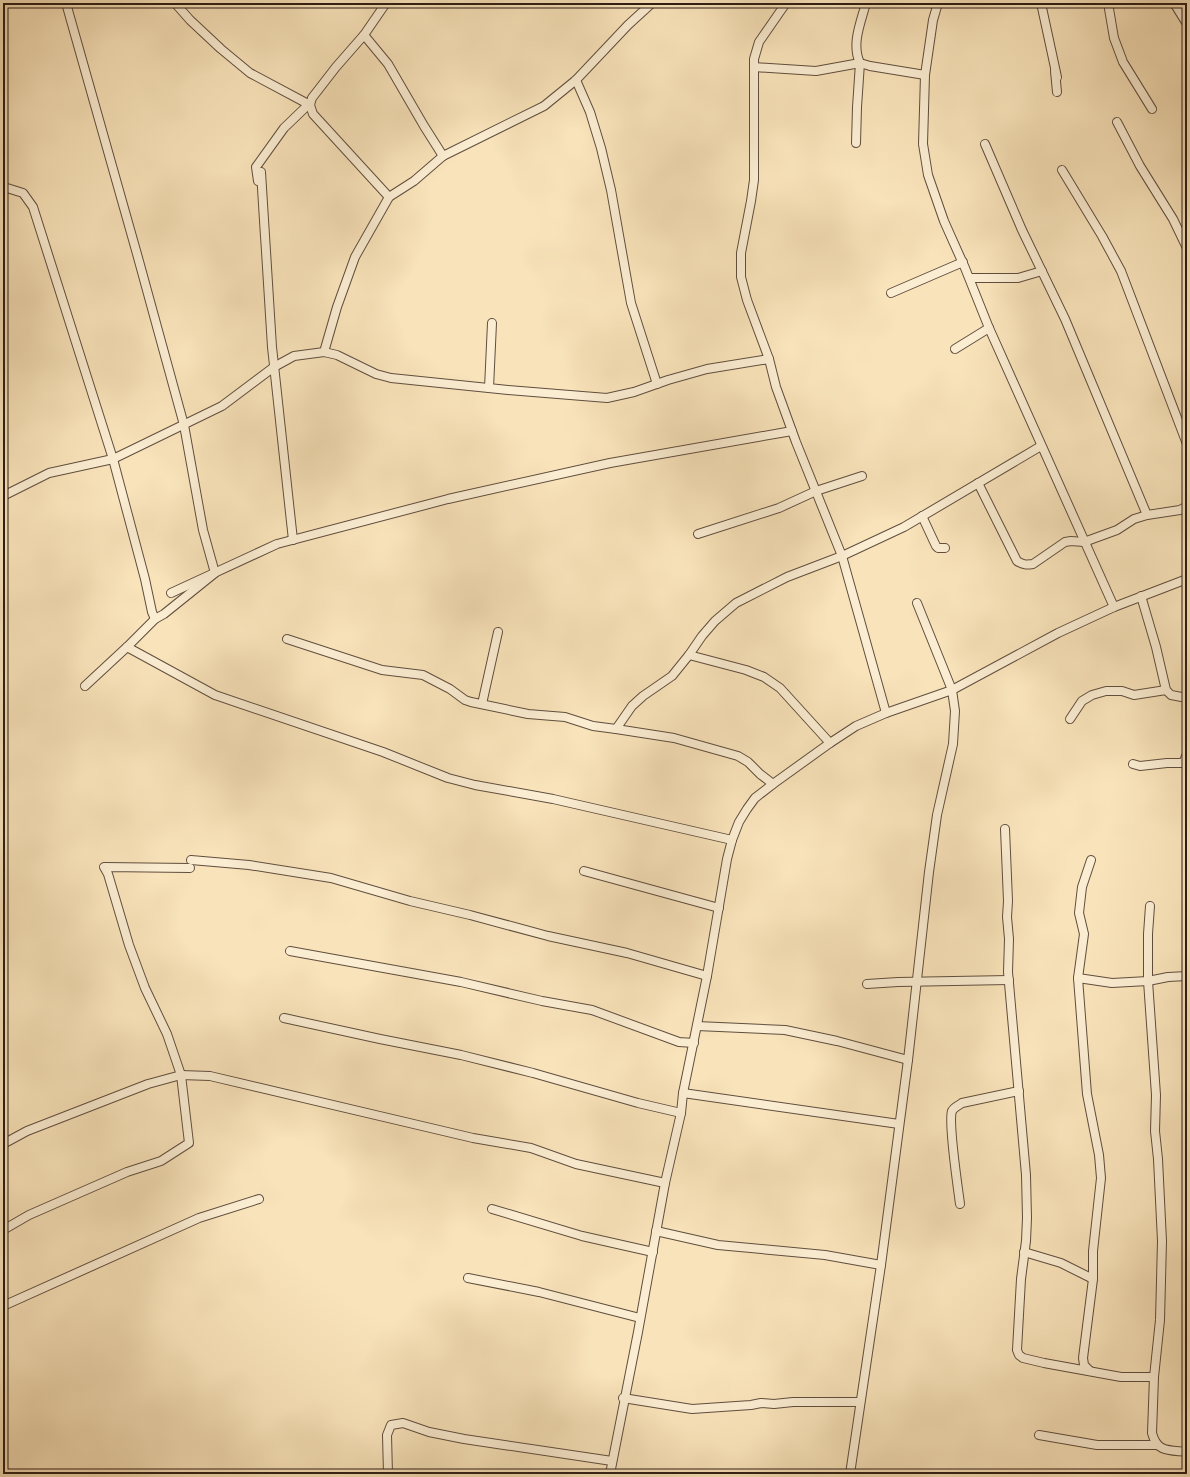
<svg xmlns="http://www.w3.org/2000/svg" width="1190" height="1477" font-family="'IM FELL Double Pica',serif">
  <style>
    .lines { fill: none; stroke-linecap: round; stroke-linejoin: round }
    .minor-casing { stroke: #604e3e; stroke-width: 10 }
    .minor { stroke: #fbedd2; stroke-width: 8 }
  </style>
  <rect width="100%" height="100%" fill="#f9e3ba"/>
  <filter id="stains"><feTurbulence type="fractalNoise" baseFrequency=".005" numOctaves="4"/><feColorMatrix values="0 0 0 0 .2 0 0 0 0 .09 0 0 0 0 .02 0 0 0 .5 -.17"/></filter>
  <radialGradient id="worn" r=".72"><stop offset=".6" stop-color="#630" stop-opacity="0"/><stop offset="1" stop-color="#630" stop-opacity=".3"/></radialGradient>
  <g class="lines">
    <!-- minor casing -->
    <g class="minor-casing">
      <g id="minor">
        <polyline points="66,3 137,254 184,425 203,530 215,573 164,614 155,619 127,647 85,686"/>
        <polyline points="175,3 190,20 221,49 250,73 310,105"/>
        <polyline points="386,3 364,35 336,67 312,98 310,105 313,114 389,197"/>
        <polyline points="786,3 759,42 754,59 754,180 751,201 741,253 741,277 747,300 769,359 776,387 796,442 842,556 886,713"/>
        <path d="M866,3C861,22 851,44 860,63L870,66L925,75"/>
        <polyline points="938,3 933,20 925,75 923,144 928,175 944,221 965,268 989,328 1114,607"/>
        <polyline points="1041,3 1057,77"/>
        <polyline points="1108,3 1114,38 1123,62 1152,109"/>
        <polyline points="1174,3 1187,24"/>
        <polyline points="364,35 388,64 424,126 443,156"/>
        <polyline points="754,67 816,71 860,63 857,107 856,143"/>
        <polyline points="1055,71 1057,92"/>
        <polyline points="576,80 590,112 601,148 611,190 631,303 657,384"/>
        <polyline points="1117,122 1140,166 1173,219 1187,248"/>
        <polyline points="985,144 1022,230 1065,319 1147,515"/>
        <polyline points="1062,170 1102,236 1121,271 1187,444"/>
        <polyline points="258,181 256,167 284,128 309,104"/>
        <polyline points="3,188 7,188 23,193 33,207 113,459 145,579 152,612 155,619"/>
        <polyline points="265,237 261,172 272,347 293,540"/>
        <polyline points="970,278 1018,278 1042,271"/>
        <polyline points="891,293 963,262"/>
        <polyline points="955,349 989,328"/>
        <polyline points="324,352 337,307 355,257 389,197 414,181 443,156 544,106 576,80 628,25 652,3"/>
        <polyline points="489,388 492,323"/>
        <path d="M978,483L1017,561C1023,565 1027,565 1033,564L1065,542L1071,541L1084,542L1117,530L1134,519L1147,515L1180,510L1187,506"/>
        <polyline points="3,496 49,473 113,459 222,406 274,367 294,356 324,352 337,355 376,374 391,378 508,390 607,398 634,392 668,380 707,369 769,359"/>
        <polyline points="922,516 936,546 938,548 945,548"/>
        <polyline points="698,534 779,508 816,491 862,476"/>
        <polyline points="171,593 277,544 448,499 610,463 792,431"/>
        <polyline points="1141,596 1156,647 1166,690 1171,695 1187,698"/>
        <polyline points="287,639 382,670 423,675 450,689 465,700 471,702 528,714 565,717 593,726 616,729"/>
        <polyline points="127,647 215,695 383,752 448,778 475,785 553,799 732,840"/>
        <polyline points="689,655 746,670 764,677 780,688 830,743"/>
        <polyline points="482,704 498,632"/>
        <polyline points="1070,719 1082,701 1092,695 1106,691 1122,691 1134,695 1166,690"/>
        <polyline points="1133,764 1140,766 1167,763 1183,763 1187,754"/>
        <polyline points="773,784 760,774 748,762 738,756 674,738 616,729 632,706 643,696 672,676 689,655 702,636 715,621 736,603 787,577 842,556 904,527 1041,446"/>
        <polyline points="1005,829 1008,901 1007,917 1009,939 1008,972 1026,1175 1027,1218 1026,1241 1021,1279 1017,1350 1019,1355 1023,1358 1044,1363 1121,1377 1154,1377"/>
        <polyline points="191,860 249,865 331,878 410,901 470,915 548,936 627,953 707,976"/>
        <polyline points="584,871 719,908"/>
        <path d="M1150,906L1148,934V981L1156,1095L1155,1131L1158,1159L1162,1241L1160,1320L1154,1377L1152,1433C1157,1453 1170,1450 1187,1452"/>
        <polyline points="290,951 461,982 542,1001 592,1010 679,1042 694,1043"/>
        <polyline points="1078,978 1112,983 1148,981 1168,977 1187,976"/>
        <polyline points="867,984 898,982 1009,980"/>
        <polyline points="284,1018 380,1039 461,1055 533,1073 638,1103 681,1113"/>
        <polyline points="697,1026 785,1030 837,1041 908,1060"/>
        <polyline points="683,1093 899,1124"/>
        <polyline points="3,1144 27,1131 148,1084 181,1075 210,1076 473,1138 531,1148 576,1164 665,1183"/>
        <path d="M960,1204C958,1188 948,1123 952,1111C954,1107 958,1106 962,1103L1019,1091"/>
        <polyline points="492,1209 582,1236 653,1252"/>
        <polyline points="3,1230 29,1215 127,1172 161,1161 189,1143 181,1075 167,1034 145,988 129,945 108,874 104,867 190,868"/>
        <polyline points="656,1231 718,1245 825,1255 881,1265"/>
        <polyline points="1024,1252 1061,1263 1093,1279"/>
        <polyline points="468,1278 539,1292 640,1318"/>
        <polyline points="3,1306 199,1218 259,1199"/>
        <polyline points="1090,1371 1084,1365 1083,1358 1093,1279 1093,1251 1101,1178 1099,1155 1087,1094 1078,978 1084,934 1079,913 1082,887 1091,860"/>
        <polyline points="623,1398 692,1409 751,1405 761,1403 774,1404 793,1402 860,1402"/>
        <polyline points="1039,1435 1097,1445 1157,1445"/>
        <polyline points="388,1474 387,1435 391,1425 403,1423 429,1432 464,1439 612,1461"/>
        <polyline points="610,1474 638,1332 665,1183 681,1113 683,1093 707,976 727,859 732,840 739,822 747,809 755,798 773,784 830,743 856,726 886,713 952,690 1058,633 1114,607 1187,579"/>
        <polyline points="850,1474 881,1265 908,1060 929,872 937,815 953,744 955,711 952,690 917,603"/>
      </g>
    </g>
    <!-- minor -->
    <use href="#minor" class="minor"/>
  </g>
  <!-- margin -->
  <rect width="1190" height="1477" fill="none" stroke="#f9e3ba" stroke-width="16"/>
  <rect x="4" y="4" width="1182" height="1469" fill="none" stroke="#2d1d14" stroke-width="2"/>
  <rect x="8" y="8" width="1174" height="1461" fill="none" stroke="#2d1d14"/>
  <rect width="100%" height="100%" filter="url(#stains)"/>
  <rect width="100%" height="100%" fill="url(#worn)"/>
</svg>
